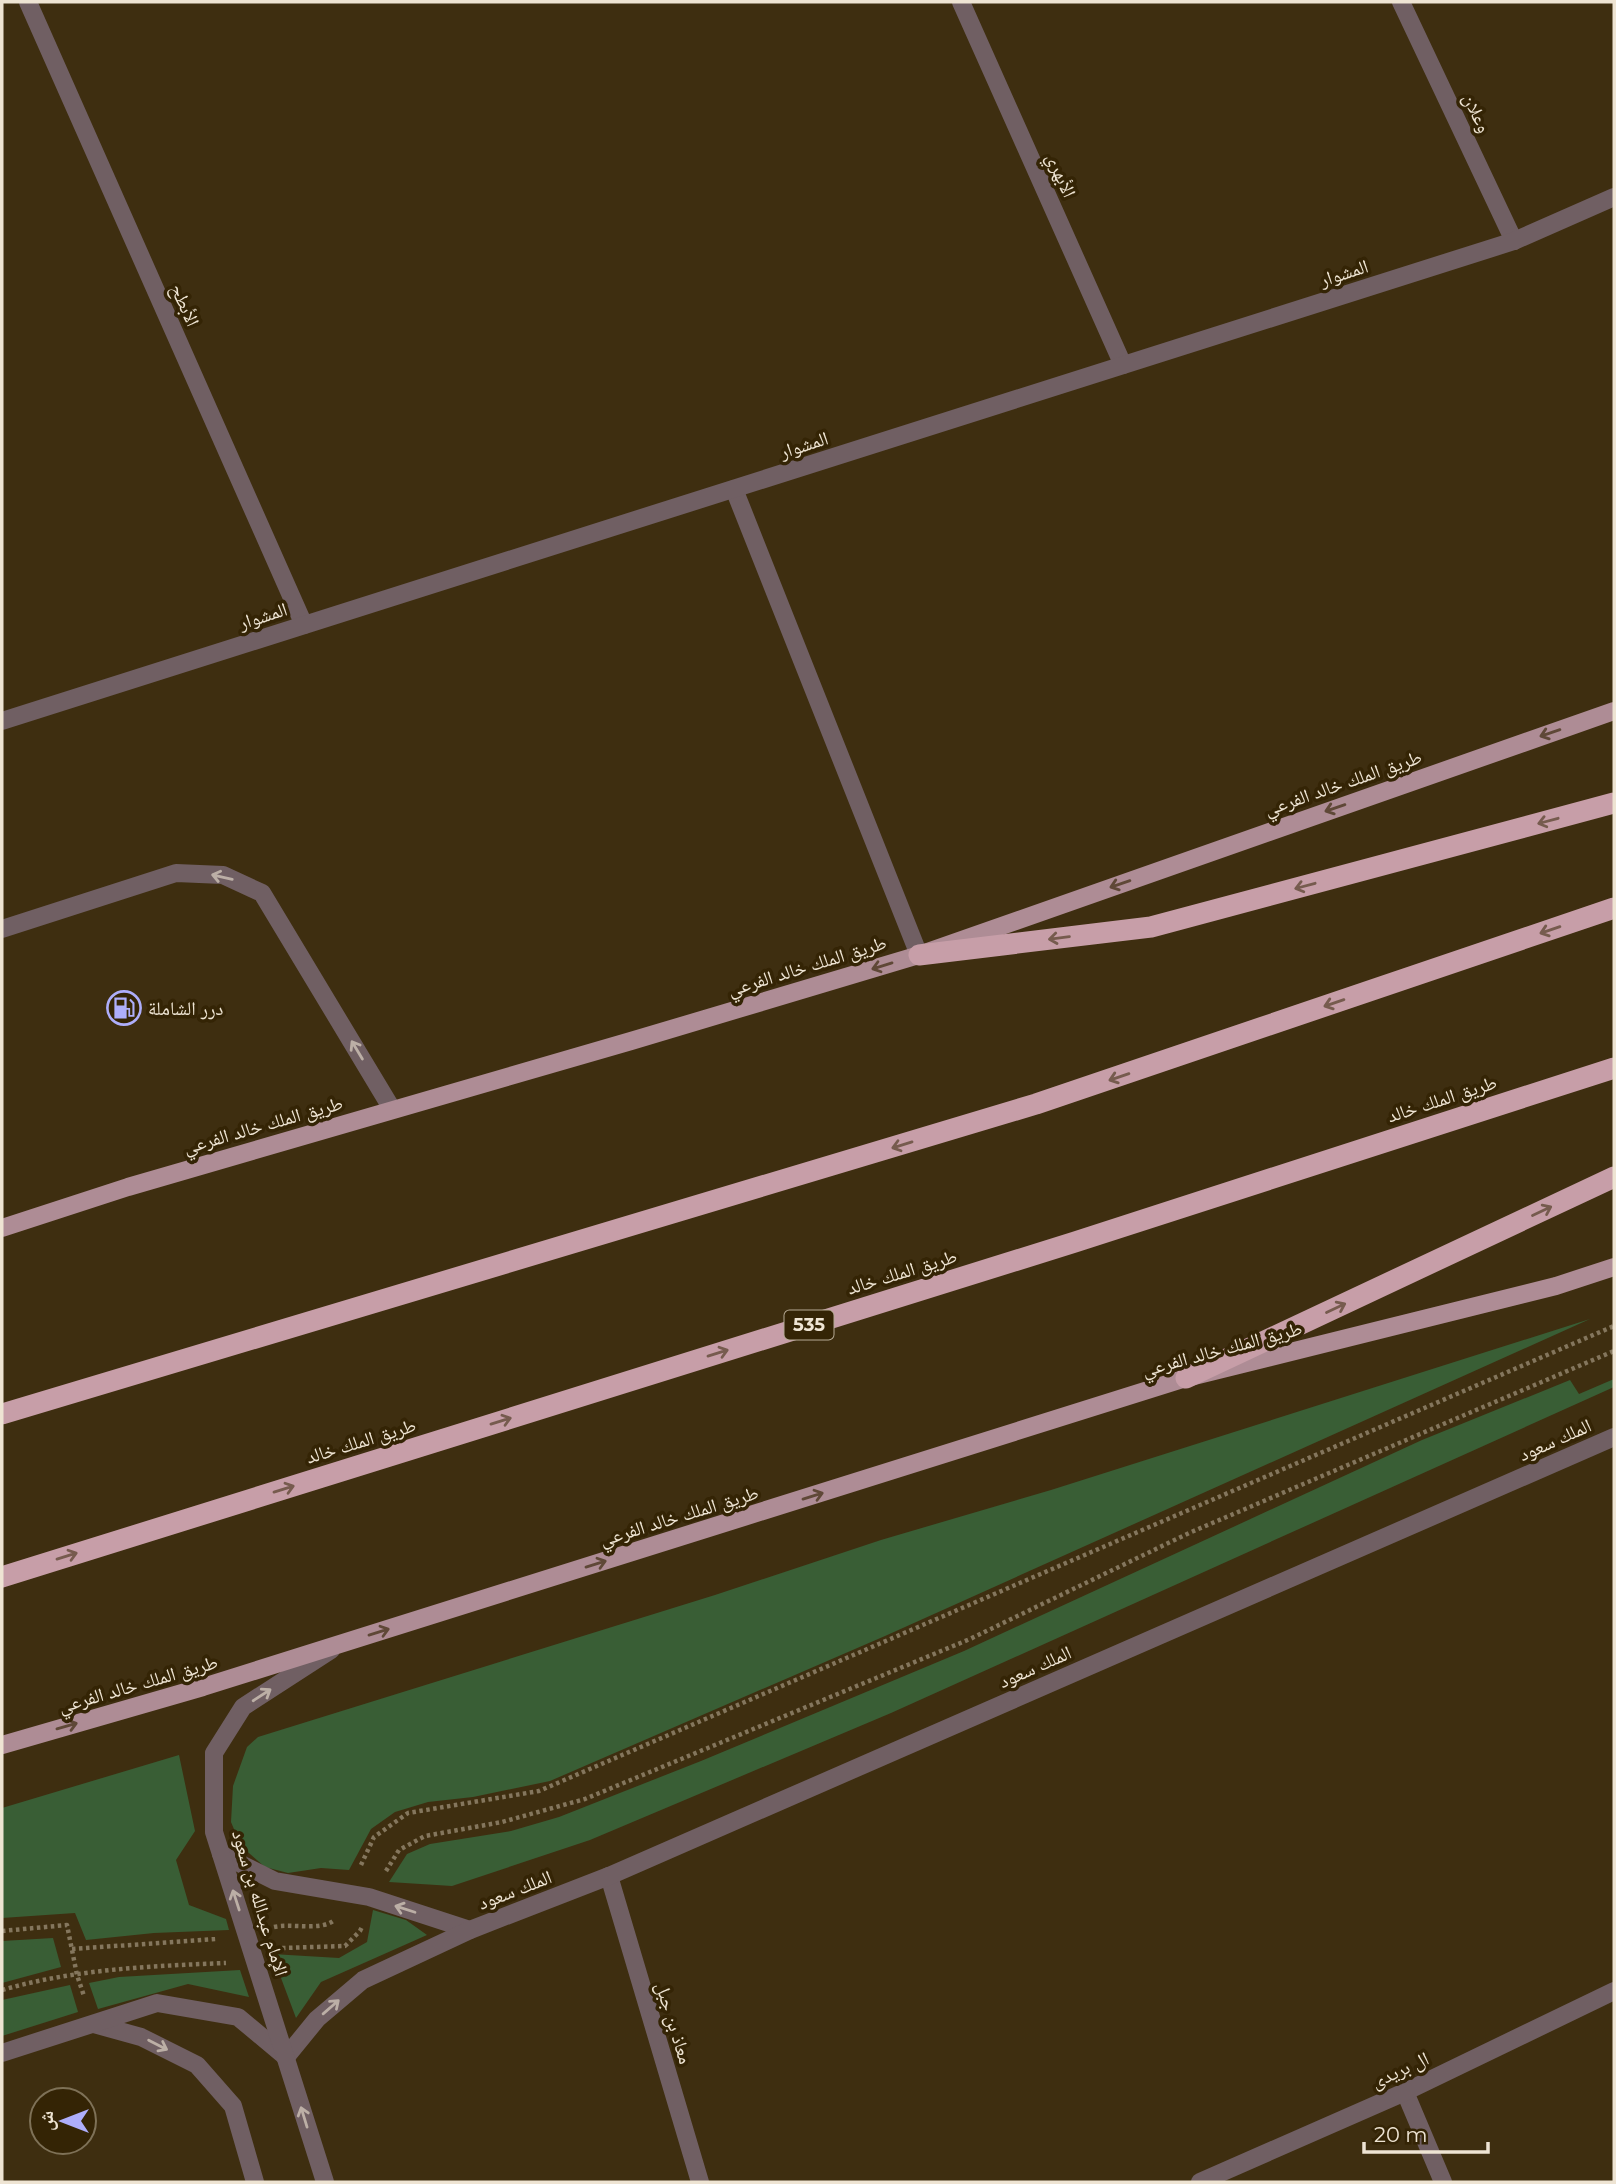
<svg xmlns="http://www.w3.org/2000/svg" width="1616" height="2184" font-family="Montserrat,'Noto Naskh Arabic',sans-serif">
  <style>
    .green { fill: #395e35 }
    .lines { fill: none; stroke-linecap: round; stroke-linejoin: round }
    .path { stroke: #84765d; stroke-width: 4.5; stroke-dasharray: 3.5 3.5; stroke-linecap: butt }
    .minor { stroke: #705f63; stroke-width: 18 }
    .major { stroke: #ae8c95; stroke-width: 18 }
    .highway { stroke: #c79ea8; stroke-width: 21 }
    .oneway { stroke: #5f4837 }
    .oneway2 { stroke: #765b4e }
    .oneway3 { stroke: #bcafa6 }
    .labels { text-anchor: middle; dominant-baseline: central; stroke-width: 7; stroke-linejoin: round; paint-order: stroke }
    .shield { fill: #342405; stroke: #b6aa95; stroke-width: 2 }
    .shield-label { font-size: 18px; font-weight: bold; fill: #eee4d3 }
    .street-label { font-size: 19px; fill: #eee4d3; stroke: #342405 }
    .poi-label { font-size: 19px; fill: #eee4d3; stroke: #342405; text-anchor: start }
  </style>
  <rect width="100%" height="100%" fill="#3e2e10"/>
  <!-- green -->
  <g class="green">
    <polygon points="1590,1319 885,1636 550,1781 473,1797 428,1802 395,1812 371,1829 349,1870 321,1868 288,1873 265,1867 241,1846 231,1822 233,1786 247,1747 258,1737 715,1595 881,1540 1051,1490"/>
    <polygon points="1614,1379 1614,1387 891,1713 590,1840 452,1886 389,1882 407,1854 430,1844 511,1831 559,1817 701,1761 964,1651 1422,1440 1570,1380 1579,1394"/>
    <polygon points="179,1755 195,1831 176,1860 189,1905 226,1919 229,1930 154,1933 86,1940 75,1913 2,1918 2,1808"/>
    <polygon points="373,1910 406,1920 427,1935 321,1982 296,2018 272,1954 339,1958 367,1942"/>
    <polygon points="53,1938 61,1967 2,1983 2,1941"/>
    <polygon points="240,1970 249,1997 188,1984 98,2009 89,1983 119,1977"/>
    <polygon points="70,1985 78,2012 2,2036 2,2000"/>
  </g>
  <g class="lines">
    <!-- path -->
    <g class="path">
      <polyline points="361,1865 374,1837 408,1813 539,1791 1614,1326"/>
      <polyline points="386,1871 399,1850 425,1836 502,1822 585,1799 970,1639 1189,1533 1614,1351"/>
      <path d="M274,1927C292,1923 319,1931 333,1921"/>
      <polyline points="2,1931 67,1925 77,1975 84,1996"/>
      <polyline points="282,1948 345,1946 360,1931 362,1927"/>
      <polyline points="72,1949 217,1939"/>
      <path d="M2,1990C75,1969 151,1966 226,1963"/>
    </g>
    <!-- minor -->
    <g class="minor">
      <polyline points="28,2 304,625"/>
      <polyline points="961,2 1123,365"/>
      <polyline points="1401,2 1514,241"/>
      <polyline points="734,489 919,955"/>
      <polyline points="2,721 1514,241 1614,197"/>
      <polyline points="2,929 176,873 223,875 262,893 392,1109"/>
      <polyline points="221,1854 275,1881 369,1897 470,1930"/>
      <polyline points="609,1876 700,2182"/>
      <polyline points="94,2024 141,2037 197,2065 233,2106 255,2182"/>
      <polyline points="2,2053 157,2003 238,2017 286,2057 317,2019 363,1980 470,1930 609,1876 1614,1437"/>
      <polyline points="1405,2092 1443,2182"/>
      <polyline points="325,2182 214,1832 214,1753 243,1707 331,1650"/>
      <polyline points="1200,2182 1405,2092 1614,1991"/>
    </g>
    <!-- major -->
    <g class="major">
      <polyline points="2,1228 128,1187 631,1041 919,955 1614,711"/>
      <polyline points="2,1745 203,1687 1186,1378 1556,1286 1614,1267"/>
    </g>
    <!-- highway -->
    <g class="highway">
      <polyline points="919,955 1151,927 1614,803"/>
      <polyline points="1186,1378 1614,1177"/>
      <polyline points="2,1414 1036,1104 1614,908"/>
      <polyline points="2,1577 1075,1242 1614,1068"/>
    </g>
  </g>
  <!-- one-way arrows -->
  <defs><path id="oneway-shaft" d="M-6 0H5M1.5-3L5.5 0L1.5 3" fill="none" stroke-width="1.6" stroke-linecap="round" stroke-linejoin="round" transform="scale(1.75)"/></defs>
  <g class="oneway">
    <use href="#oneway-shaft" transform="translate(1550 733) rotate(161)"/>
    <use href="#oneway-shaft" transform="translate(1335 808) rotate(161)"/>
    <use href="#oneway-shaft" transform="translate(1120 884) rotate(161)"/>
    <use href="#oneway-shaft" transform="translate(882 966) rotate(163)"/>
    <use href="#oneway-shaft" transform="translate(813 1496) rotate(-17)"/>
    <use href="#oneway-shaft" transform="translate(596 1564) rotate(-17)"/>
    <use href="#oneway-shaft" transform="translate(379 1632) rotate(-17)"/>
    <use href="#oneway-shaft" transform="translate(67 1726) rotate(-16)"/>
  </g>
  <g class="oneway2">
    <use href="#oneway-shaft" transform="translate(1548 821) rotate(165)"/>
    <use href="#oneway-shaft" transform="translate(1305 886) rotate(165)"/>
    <use href="#oneway-shaft" transform="translate(1550 930) rotate(161)"/>
    <use href="#oneway-shaft" transform="translate(1059 938) rotate(173)"/>
    <use href="#oneway-shaft" transform="translate(1334 1003) rotate(161)"/>
    <use href="#oneway-shaft" transform="translate(1119 1077) rotate(161)"/>
    <use href="#oneway-shaft" transform="translate(902 1145) rotate(163)"/>
    <use href="#oneway-shaft" transform="translate(1542 1211) rotate(-25)"/>
    <use href="#oneway-shaft" transform="translate(1336 1308) rotate(-25)"/>
    <use href="#oneway-shaft" transform="translate(718 1353) rotate(-17)"/>
    <use href="#oneway-shaft" transform="translate(501 1421) rotate(-17)"/>
    <use href="#oneway-shaft" transform="translate(284 1489) rotate(-17)"/>
    <use href="#oneway-shaft" transform="translate(67 1556) rotate(-17)"/>
  </g>
  <g class="oneway3">
    <use href="#oneway-shaft" transform="translate(222 877) rotate(-167)"/>
    <use href="#oneway-shaft" transform="translate(357 1050) rotate(-121)"/>
    <use href="#oneway-shaft" transform="translate(262 1695) rotate(-33)"/>
    <use href="#oneway-shaft" transform="translate(236 1900) rotate(-108)"/>
    <use href="#oneway-shaft" transform="translate(405 1909) rotate(-162)"/>
    <use href="#oneway-shaft" transform="translate(331 2007) rotate(-41)"/>
    <use href="#oneway-shaft" transform="translate(158 2045) rotate(27)"/>
    <use href="#oneway-shaft" transform="translate(304 2117) rotate(-107)"/>
  </g>
  <!-- icons -->
  <defs>
    <g id="fuel-ring" transform="scale(1.75)"><circle r="9.5" fill="#342405" stroke="#aeaefb" stroke-width="1.5"/><path d="M-5.5-6h7V0h2V4h1.3V-2.5L3-4.5l.8-.8L6-3V5H2.5V1h-1V6h-7ZM-4.2-4.7v3.2H.2V-4.7Z" fill="#aeaefb"/></g>
  </defs>
  <g fill-rule="evenodd">
    <use href="#fuel-ring" x="124" y="1008"/>
  </g>
  <g class="labels">
    <!-- shield labels -->
    <rect class="shield" x="784.5" y="1310.5" width="49" height="29" rx="5"/>
    <g class="shield-label">
      <text x="809" y="1325">535</text>
    </g>
    <!-- street labels -->
    <g class="street-label">
      <text transform="translate(1477 113) rotate(65)">وعلان</text>
      <text transform="translate(1061 175) rotate(66)">الأبهري</text>
      <text transform="translate(1344 273) rotate(-18)">المشوار</text>
      <text transform="translate(185 305) rotate(66)">الأبطح</text>
      <text transform="translate(804 445) rotate(-18)">المشوار</text>
      <text transform="translate(263 616) rotate(-18)">المشوار</text>
      <text transform="translate(1343 783) rotate(-19)">طريق الملك خالد الفرعي</text>
      <text transform="translate(807 966) rotate(-17)">طريق الملك خالد الفرعي</text>
      <text transform="translate(1442 1099) rotate(-18)">طريق الملك خالد</text>
      <text transform="translate(263 1125) rotate(-16)">طريق الملك خالد الفرعي</text>
      <text transform="translate(902 1272) rotate(-17)">طريق الملك خالد</text>
      <text transform="translate(1222 1349) rotate(-15)">طريق الملك خالد الفرعي</text>
      <text transform="translate(1555 1440) rotate(-24)">الملك سعود</text>
      <text transform="translate(361 1441) rotate(-17)">طريق الملك خالد</text>
      <text transform="translate(679 1516) rotate(-17)">طريق الملك خالد الفرعي</text>
      <text transform="translate(1035 1667) rotate(-24)">الملك سعود</text>
      <text transform="translate(138 1684) rotate(-16)">طريق الملك خالد الفرعي</text>
      <text transform="translate(515 1890) rotate(-21)">الملك سعود</text>
      <text transform="translate(260 1903) rotate(73)">الإمام عبدالله بن سعود</text>
      <text transform="translate(674 2023) rotate(73)">معاذ بن جبل</text>
      <text transform="translate(1400 2070) rotate(-25)">ال بريدى</text>
    </g>
    <!-- poi labels -->
    <g class="poi-label">
      <text x="148" y="1008">درر الشاملة</text>
    </g>
  </g>
  <!-- border -->
  <rect width="1616" height="2184" fill="none" stroke="#eee4d3" stroke-width="7"/>
  <!-- north arrow -->
  <g transform="translate(63 2121) rotate(270)"><circle r="33" fill="#342405" stroke="#7e7157" stroke-width="2"/>
  <path d="M0-5L12 26L0 18L-12 26Z" fill="#aeaefb"/>
  <text y="-10" font-size="19" font-weight="bold" text-anchor="middle" fill="#eee4d3">ش</text>
  </g>
  <!-- scale -->
  <path d="M1364 2142v10h124v-10" fill="none" stroke="#eee4d3" stroke-width="3.5"/>
  <text x="1374" y="2142" font-size="21" fill="#eee4d3" stroke="#342405" stroke-width="5" paint-order="stroke">20 m</text>
</svg>
